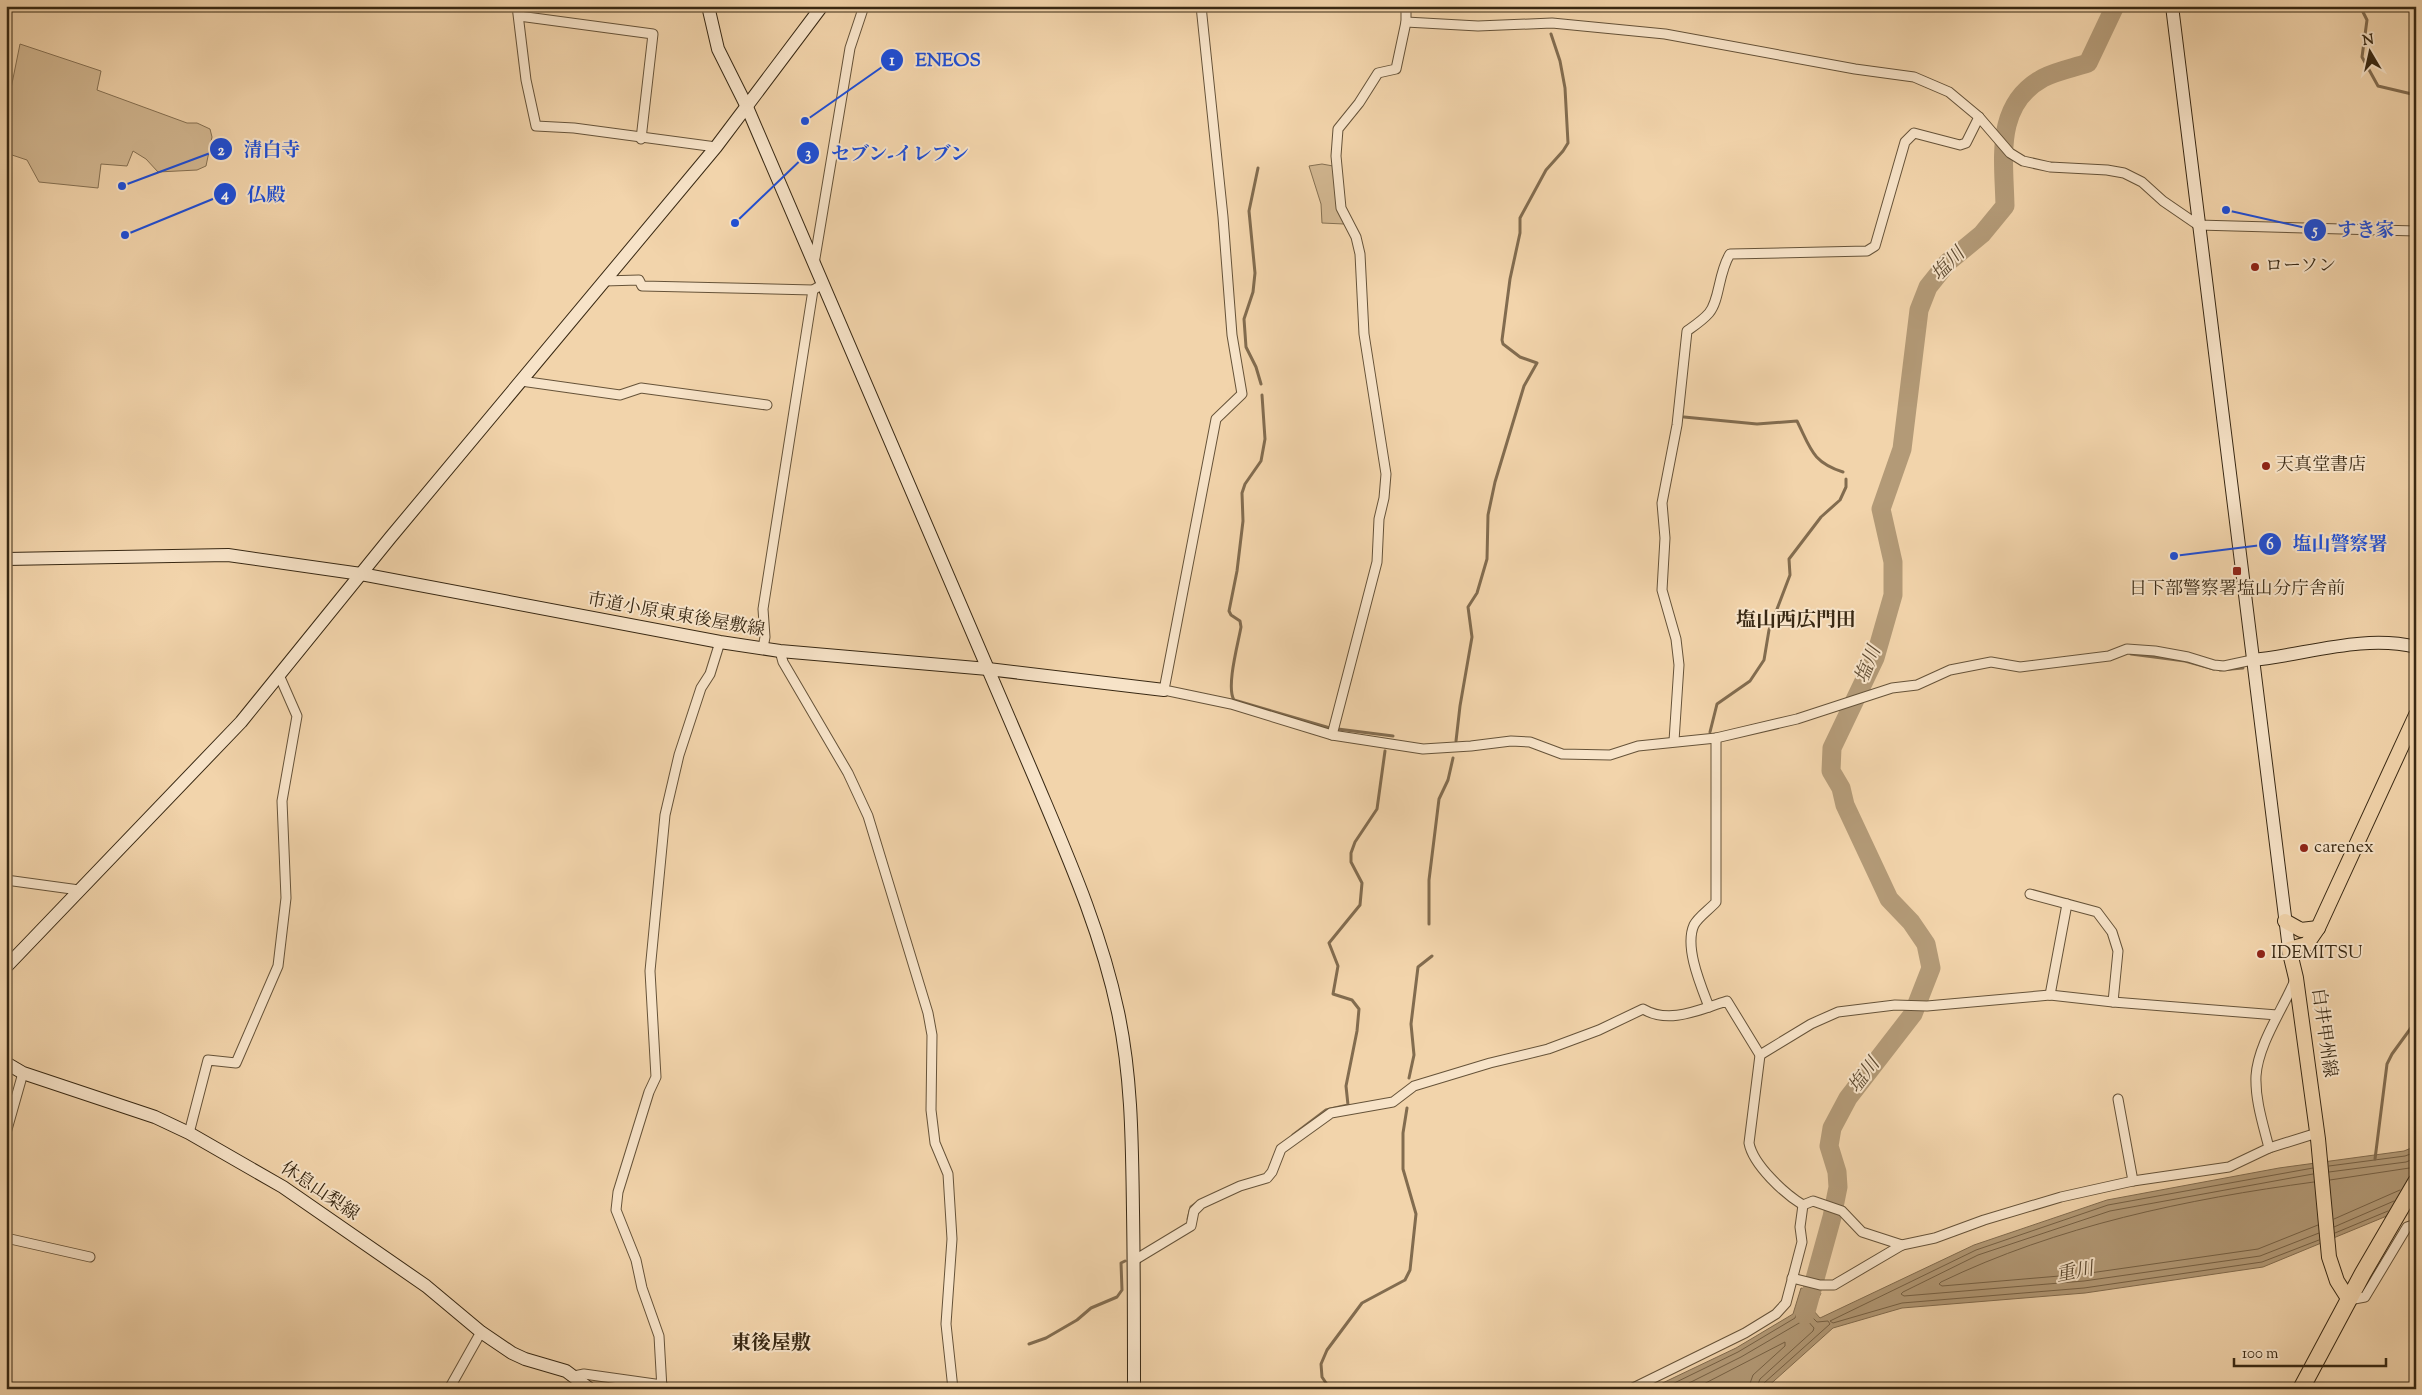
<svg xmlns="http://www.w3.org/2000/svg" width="2422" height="1395" font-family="'Sorts Mill Goudy','Noto Serif JP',serif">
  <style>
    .green { fill: #d2b791; stroke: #857052 }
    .water { fill: #b39a77; stroke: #826c4f }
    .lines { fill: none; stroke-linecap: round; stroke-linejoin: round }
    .shore { stroke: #766145; stroke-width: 1 }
    .stream { stroke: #826c4f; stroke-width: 3 }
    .river { stroke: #b39a77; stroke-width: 19 }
    .street-casing { stroke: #665339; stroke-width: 11 }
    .secondary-casing { stroke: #382813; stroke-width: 14 }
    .primary-casing { stroke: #382813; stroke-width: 16 }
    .highway-casing { stroke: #382813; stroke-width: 18 }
    .street { stroke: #f7e3c8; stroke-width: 9 }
    .secondary { stroke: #f7e3c8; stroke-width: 12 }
    .primary { stroke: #f2d4ab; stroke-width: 14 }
    .highway { stroke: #f2d4ab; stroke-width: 16 }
    .poi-dot { fill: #8f2418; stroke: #f7e3c8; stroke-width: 2 }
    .labels { text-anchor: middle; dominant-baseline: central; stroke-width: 4; stroke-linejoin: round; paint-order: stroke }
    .poi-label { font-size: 18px; fill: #382813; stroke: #f7e3c8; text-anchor: start }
    .street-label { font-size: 18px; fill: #382813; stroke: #f7e3c8 }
    .water-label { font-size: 19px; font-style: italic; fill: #5d4a31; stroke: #f7e3c8 }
    .quarter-label { font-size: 20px; font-weight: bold; fill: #382813; stroke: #f7e3c8 }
    .leader { fill: none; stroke: #1d4ed8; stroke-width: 2 }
    .callout-dot { fill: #1d4ed8; stroke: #f7e3c8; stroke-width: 2 }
    .mark-label { font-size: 15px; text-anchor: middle; font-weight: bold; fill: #fff }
    .callout-label { font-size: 19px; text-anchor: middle; font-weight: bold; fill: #1d4ed8; stroke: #f7e3c8; stroke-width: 4; stroke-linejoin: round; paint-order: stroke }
  </style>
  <rect width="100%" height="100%" fill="#f2d4ab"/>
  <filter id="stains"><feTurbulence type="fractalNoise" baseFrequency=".004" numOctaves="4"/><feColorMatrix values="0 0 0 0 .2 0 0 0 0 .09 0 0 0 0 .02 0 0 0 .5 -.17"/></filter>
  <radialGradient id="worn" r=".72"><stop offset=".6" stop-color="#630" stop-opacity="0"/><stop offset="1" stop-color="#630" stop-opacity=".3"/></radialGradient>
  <!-- green -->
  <g class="green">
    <polygon points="20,44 101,71 97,90 187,123 197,123 210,129 212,137 206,166 197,170 158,172 146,159 133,151 127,166 101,164 98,188 39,182 27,160 6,153 6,113"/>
    <polygon points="1322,164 1333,166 1344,224 1322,223 1321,204 1309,166"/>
  </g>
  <!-- water -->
  <polygon class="water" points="2416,1146 2416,1204 2263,1267 2085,1293 1902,1308 1833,1328 1765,1389 1650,1389 1736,1348 1793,1314 1801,1288 1821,1293 1813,1310 1820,1318 1974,1245 2107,1200 2279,1168 2404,1151"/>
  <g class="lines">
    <!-- shore -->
    <g class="shore">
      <polyline points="2329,1166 2405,1156 2416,1152"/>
      <polyline points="2313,1168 2108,1205 1976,1250 1830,1321 1833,1323 1902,1303 2084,1288 2262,1262 2319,1240"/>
      <polyline points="2329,1172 2406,1162 2416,1158"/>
      <polyline points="2313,1174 2110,1211 1978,1255 1903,1292 1901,1294 1904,1296 2084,1281 2260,1256 2319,1233"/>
      <polyline points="2330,1180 2416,1167"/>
      <path d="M2314,1182C2187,1199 2057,1226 1941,1282L1939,1284L1942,1286L2083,1274L2258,1249L2318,1225"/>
      <polyline points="2334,1219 2400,1190"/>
      <polyline points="2334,1227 2394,1201"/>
      <polyline points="2335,1233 2388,1211"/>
      <polyline points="1662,1389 1738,1352 1795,1318 1804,1295 1812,1296 1809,1314 1817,1322 1828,1321 1830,1324 1764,1383 1762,1389"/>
      <polyline points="1677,1389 1741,1357 1806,1319 1814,1328 1813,1331 1760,1379 1756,1389"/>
      <polyline points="1694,1389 1785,1342 1785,1346 1753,1375 1748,1389"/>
    </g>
    <!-- stream -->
    <g class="stream">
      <polyline points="2360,6 2367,20 2362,57 2378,86 2416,95"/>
      <polyline points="1258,168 1249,211 1255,273 1253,292 1244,319 1246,347 1256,367 1261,384"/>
      <path d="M1262,395L1265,439L1261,461L1245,484L1242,493L1243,521L1237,571L1229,611L1231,615L1240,621L1241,627C1238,644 1226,687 1234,700L1330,728L1393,736"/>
      <path d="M1684,417L1757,424L1797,421C1811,449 1812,462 1843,472"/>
      <polyline points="2131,654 2185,661 2214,669"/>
      <polyline points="2220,670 2243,668"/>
      <polyline points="1710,732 1717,704 1750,681 1764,660 1769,630 1790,575 1789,559 1821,517 1840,500 1846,487 1846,479"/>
      <polyline points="1456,741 1460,706 1472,637 1468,607 1477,593 1487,559 1488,515 1495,482 1524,386 1537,363 1520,357 1503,344 1502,340 1510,279 1520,233 1520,218 1546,170 1563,151 1568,143 1565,88 1560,61 1551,34"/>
      <polyline points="1429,924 1429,880 1439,799 1448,780 1453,758"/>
      <polyline points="1409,1078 1414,1055 1411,1024 1418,967 1432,956"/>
      <polyline points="1293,1135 1326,1110 1348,1105 1346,1086 1357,1031 1359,1009 1352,1000 1333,994 1338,966 1329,943 1360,905 1362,883 1351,862 1351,853 1355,842 1377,809 1385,751"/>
      <polyline points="2375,1159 2387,1064 2392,1054 2416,1021"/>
      <polyline points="1188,1219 1191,1207 1198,1202"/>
      <polyline points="1029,1344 1046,1338 1077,1320 1091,1308 1117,1297 1122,1290 1121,1263 1125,1261"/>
      <polyline points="1330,1389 1322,1377 1321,1364 1327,1350 1362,1303 1405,1280 1410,1270 1416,1214 1403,1169 1403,1133 1407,1108"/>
    </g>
    <!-- river -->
    <path class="river" d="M1805,1315L1832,1217L1838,1187L1837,1172L1829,1146L1832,1128L1848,1098L1913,1014L1931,968L1926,944L1911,922L1889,899L1845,805L1841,788L1831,771L1832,748L1875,658L1893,595V562L1881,509L1902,449L1919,310L1928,287L1948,262L1982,234L2005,206C2004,158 1994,105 2043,78C2056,71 2073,68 2088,63L2115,6"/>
    <!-- street casing -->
    <g class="street-casing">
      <g id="street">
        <polyline points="517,6 526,80 536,126 574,128 716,147"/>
        <polyline points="1201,6 1223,217 1232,335 1242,394 1216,419 1164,690 1231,704 1332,735 1423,749 1471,746 1511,741 1530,742 1562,754 1610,755 1638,746 1716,738 1797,719 1892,688 1917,685 1950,670 1991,662 2020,667 2109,656 2127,649 2155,651 2188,657 2214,665 2224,666 2252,660"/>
        <polyline points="519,16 653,34 641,139"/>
        <polyline points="1406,22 1478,26 1552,23 1665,34 1855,69 1914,77 1949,92 1979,117 2010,153 2023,161 2050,167 2107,170 2124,173 2142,182 2163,201 2198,225 2416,231"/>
        <polyline points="814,264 850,48 864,6"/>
        <polyline points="604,281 639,280 642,286 813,290"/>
        <polyline points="521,381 620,395 641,388 767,405"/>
        <polyline points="763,648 765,637 763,609 813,290 823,284"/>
        <polyline points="780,651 783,662 848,773 868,816 928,1013 932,1035 931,1110 935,1143 948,1174 952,1239 946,1324 953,1389"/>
        <polyline points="1332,735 1377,562 1379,519 1384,498 1386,474 1364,334 1360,254 1356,237 1341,208 1336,156 1338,129 1359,103 1378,73 1396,69 1406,22 1406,6"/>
        <path d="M1674,741L1679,665L1676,639L1662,590L1665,538L1662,503L1677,425L1687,331C1694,326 1703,320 1709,313C1720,300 1718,273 1730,254L1867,251L1875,246L1905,142L1914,133L1960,145L1966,143L1979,117"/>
        <polyline points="6,880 79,890"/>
        <polyline points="2030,894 2097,912 2112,932 2118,951 2113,1002"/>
        <polyline points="2050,995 2067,904"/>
        <path d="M1709,1007C1701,986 1684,947 1694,925C1698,917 1710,909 1716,902V738"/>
        <polyline points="1760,1055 1811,1024 1838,1012 1895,1005 1927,1006 2050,995 2113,1002 2277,1015"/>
        <polyline points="2118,1099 2133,1181"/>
        <polyline points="6,1133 23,1073"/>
        <polyline points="189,1133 208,1060 236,1063 278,966 286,898 282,801 297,716 279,675"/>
        <polyline points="2269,1148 2317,1133"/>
        <polyline points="6,1238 90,1257"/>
        <path d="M1133,1261L1191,1226L1194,1211L1201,1204L1240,1186L1267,1178L1272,1172L1281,1149L1331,1113L1393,1102L1414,1086L1490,1063L1548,1049L1599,1030L1643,1009C1670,1025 1700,1009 1727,1001L1760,1055L1749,1143C1753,1165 1785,1194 1803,1205L1813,1201L1842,1211L1862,1232L1902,1245L1935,1238L1984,1220L2061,1197L2133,1181L2229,1167L2269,1148C2263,1124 2255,1100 2256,1076C2258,1044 2283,1009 2295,980"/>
        <polyline points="1792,1278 1820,1285 1834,1285 1902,1245"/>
        <polyline points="2349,1300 2365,1297 2407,1227 2416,1224"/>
        <polyline points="574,1376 584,1374 662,1385 666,1389"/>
        <polyline points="449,1389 481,1332"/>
        <polyline points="662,1389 659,1336 642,1288 636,1260 616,1210 618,1192 649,1092 656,1077 650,971 665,815 679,755 701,688 710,674 720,642"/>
        <polyline points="1631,1389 1745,1333 1776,1314 1786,1303 1802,1242 1800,1227 1803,1205"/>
      </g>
    </g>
    <!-- secondary casing -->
    <g class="secondary-casing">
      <g id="secondary">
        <path d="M708,6L718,49L747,107L1036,781C1068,857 1101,931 1118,1012C1132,1078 1132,1144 1133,1211C1134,1270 1134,1330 1134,1389"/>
        <polyline points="2172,6 2289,949"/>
        <polyline points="6,559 228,555 361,574 720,642 780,651 988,669 1164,690"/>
        <path d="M2252,660C2305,655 2363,634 2416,647"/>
        <polyline points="6,967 241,722 390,538 716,147 822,6"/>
        <polyline points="6,1063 23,1073 155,1117 189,1133 283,1187 426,1286 481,1332 512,1353 525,1359 566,1371 590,1389"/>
      </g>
    </g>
    <!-- primary casing -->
    <g class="primary-casing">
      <g id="primary">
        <polyline points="2285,921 2301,930 2318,928"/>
        <polyline points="2349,1300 2337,1281 2329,1257 2318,1139 2296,978 2289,949 2307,944 2318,928 2416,715"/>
      </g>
    </g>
    <!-- highway casing -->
    <g class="highway-casing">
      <polyline id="highway" points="2301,1389 2363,1273 2416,1182"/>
    </g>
    <!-- street -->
    <use href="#street" class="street"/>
    <!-- secondary -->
    <use href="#secondary" class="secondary"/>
    <!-- primary -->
    <use href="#primary" class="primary"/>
    <!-- highway -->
    <use href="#highway" class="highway"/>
  </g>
  <!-- markers -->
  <g class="poi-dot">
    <circle cx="2255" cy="267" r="5"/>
    <circle cx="2266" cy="466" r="5"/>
    <rect x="2232" y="566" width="10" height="10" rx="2.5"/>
    <circle cx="2304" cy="848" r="5"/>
    <circle cx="2261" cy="954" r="5"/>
  </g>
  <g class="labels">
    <!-- poi labels -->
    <g class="poi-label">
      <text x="2265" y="267">ローソン</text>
      <text x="2276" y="466">天真堂書店</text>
      <text x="2237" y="590" text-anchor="middle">日下部警察署塩山分庁舎前</text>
      <text x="2314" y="848">carenex</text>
      <text x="2271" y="954">IDEMITSU</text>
    </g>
    <!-- street labels -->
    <g class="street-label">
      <text transform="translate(676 616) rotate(10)">市道小原東東後屋敷線</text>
      <text transform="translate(2323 1033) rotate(82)">白井甲州線</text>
      <text transform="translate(319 1192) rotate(34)">休息山梨線</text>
    </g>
    <!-- water labels -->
    <g class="water-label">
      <text transform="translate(1949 265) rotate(-46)">塩川</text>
      <text transform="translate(1869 665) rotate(-68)">塩川</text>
      <text transform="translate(1865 1076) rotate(-53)">塩川</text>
      <text transform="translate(2075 1273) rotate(-11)">重川</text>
    </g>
    <!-- quarter labels -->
    <g class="quarter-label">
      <text x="1796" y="621">塩山西広門田</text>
      <text x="771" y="1344">東後屋敷</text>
    </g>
  </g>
  <!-- callouts -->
  <path class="leader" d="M805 121L892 60M122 186L221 149M735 223L808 153M125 235L225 194M2226 210L2315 230M2174 556L2270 544"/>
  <g class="callout-dot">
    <circle cx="805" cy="121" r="5"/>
    <circle cx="122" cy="186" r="5"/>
    <circle cx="735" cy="223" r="5"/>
    <circle cx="125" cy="235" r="5"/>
    <circle cx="2226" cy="210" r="5"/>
    <circle cx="2174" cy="556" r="5"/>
    <circle cx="892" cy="60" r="12"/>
    <circle cx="221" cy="149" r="12"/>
    <circle cx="808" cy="153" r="12"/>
    <circle cx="225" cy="194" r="12"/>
    <circle cx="2315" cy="230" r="12"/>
    <circle cx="2270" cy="544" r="12"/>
  </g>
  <g class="mark-label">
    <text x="892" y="65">1</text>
    <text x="221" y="155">2</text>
    <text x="808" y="158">3</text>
    <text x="225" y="199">4</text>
    <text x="2315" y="235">5</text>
    <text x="2270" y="549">6</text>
  </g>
  <g class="callout-label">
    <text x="948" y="66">ENEOS</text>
    <text x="272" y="156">清白寺</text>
    <text x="900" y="160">セブン-イレブン</text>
    <text x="266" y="201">仏殿</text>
    <text x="2366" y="236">すき家</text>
    <text x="2340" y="550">塩山警察署</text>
  </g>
  <!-- margin -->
  <rect width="2422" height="1395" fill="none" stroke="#f2d4ab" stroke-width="25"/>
  <rect x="8" y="8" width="2407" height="1380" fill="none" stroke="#382813" stroke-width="2.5"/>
  <rect x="12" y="12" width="2397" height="1370" fill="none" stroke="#382813"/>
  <!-- north arrow -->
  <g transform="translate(2370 52) rotate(351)" stroke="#f7e3c8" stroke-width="4" paint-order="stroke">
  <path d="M0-4L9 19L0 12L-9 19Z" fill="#382813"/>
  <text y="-8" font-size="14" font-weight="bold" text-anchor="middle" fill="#382813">N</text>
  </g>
  <!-- scale -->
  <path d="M2234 1358v8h152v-8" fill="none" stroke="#382813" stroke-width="2.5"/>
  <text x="2242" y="1358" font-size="15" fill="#382813" stroke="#f7e3c8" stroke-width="4" paint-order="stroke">100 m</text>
  <rect width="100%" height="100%" filter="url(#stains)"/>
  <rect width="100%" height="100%" fill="url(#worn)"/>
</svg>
